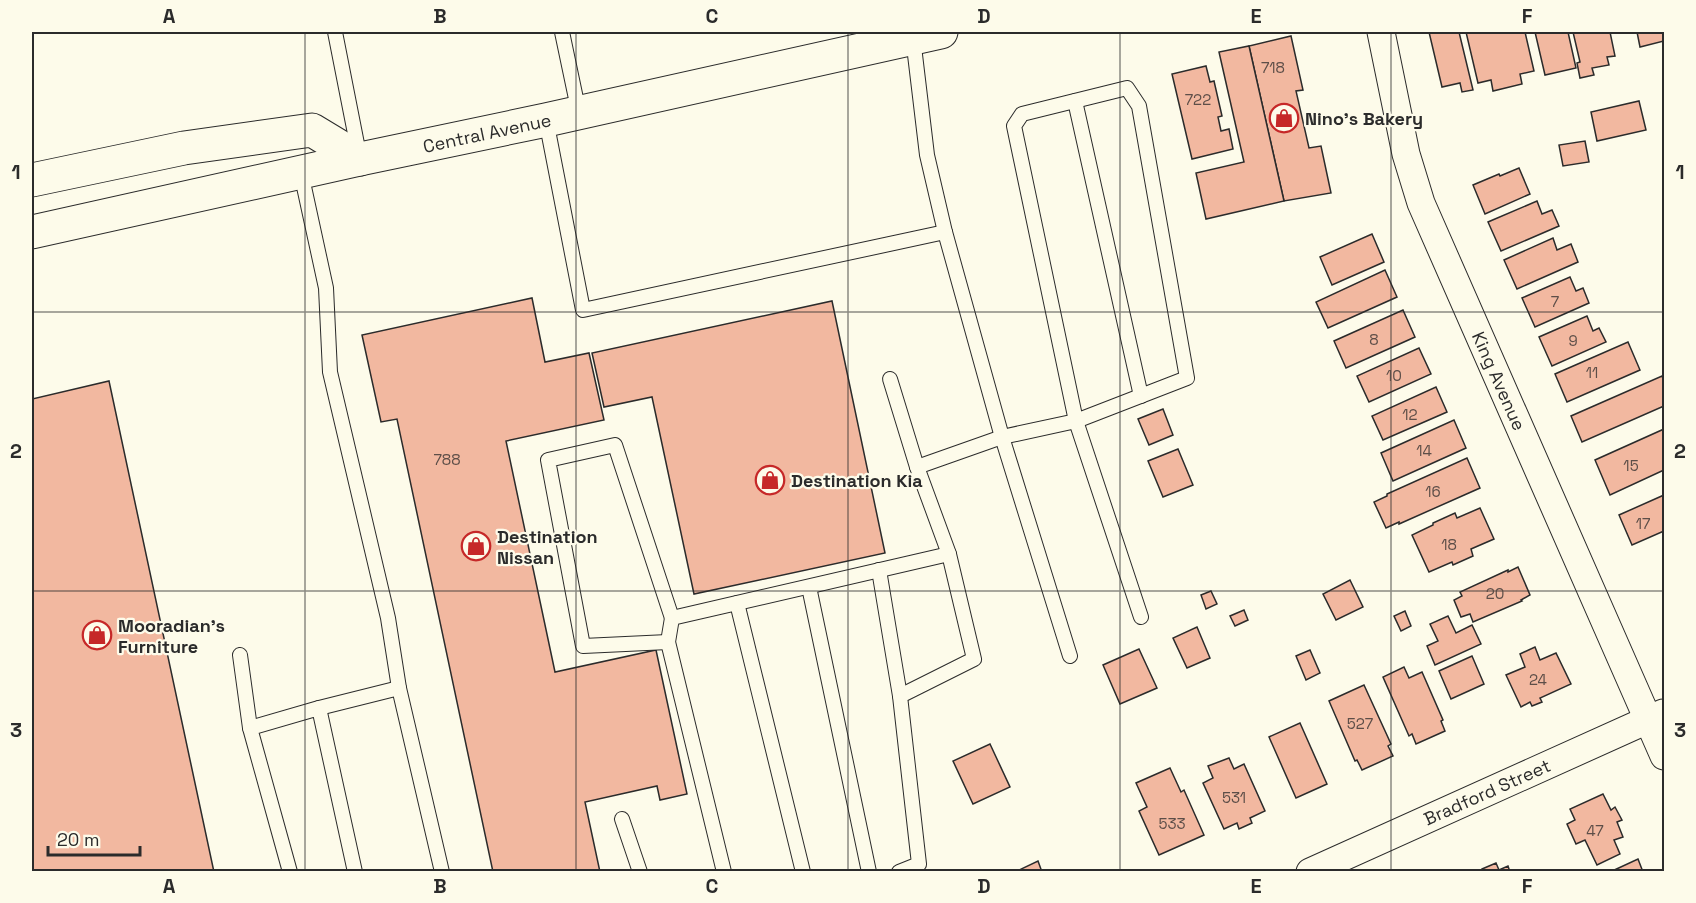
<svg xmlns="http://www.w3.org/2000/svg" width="1696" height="903" font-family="'Space Grotesk',sans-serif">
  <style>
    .building { fill: #f2b8a0; stroke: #2b2b2b; stroke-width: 1.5 }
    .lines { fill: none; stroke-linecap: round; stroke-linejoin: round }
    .lane-casing { stroke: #2b2b2b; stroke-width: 16 }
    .street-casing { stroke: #2b2b2b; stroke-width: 29 }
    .primary-casing { stroke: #2b2b2b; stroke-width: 35 }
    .lane { stroke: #fdfbea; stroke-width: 14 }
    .street { stroke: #fdfbea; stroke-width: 27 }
    .primary { stroke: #fdfbea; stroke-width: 33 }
    .grid { fill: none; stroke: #2b2b2b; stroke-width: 1.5; stroke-opacity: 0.55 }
    .labels { text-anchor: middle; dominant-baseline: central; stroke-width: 4.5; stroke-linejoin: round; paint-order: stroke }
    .number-label { font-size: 15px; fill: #5d4e48 }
    .poi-label { font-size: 18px; font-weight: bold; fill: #2b2b2b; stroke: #fdfbea; text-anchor: start }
    .street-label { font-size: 18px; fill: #2b2b2b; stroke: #fdfbea }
    .neatline { fill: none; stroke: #2b2b2b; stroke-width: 2 }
    .grid-label { font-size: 20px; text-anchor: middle; font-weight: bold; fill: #2b2b2b }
  </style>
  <rect width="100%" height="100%" fill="#fdfbea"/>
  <!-- building -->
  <g class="building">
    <polygon points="1429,32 1459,32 1473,90 1462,92 1460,83 1442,87"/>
    <polygon points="1466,32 1525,32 1534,71 1520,74 1522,84 1493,91 1491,80 1478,83"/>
    <polygon points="1535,32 1568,32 1576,68 1545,75"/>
    <polygon points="1573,32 1610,32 1615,56 1607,57 1609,65 1592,68 1594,75 1580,78 1577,63 1580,62"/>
    <polygon points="1637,32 1664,32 1664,41 1640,47"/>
    <polygon points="1291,36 1303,90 1296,91 1309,148 1321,146 1331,193 1284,201 1249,46"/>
    <polygon points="1249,46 1284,201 1206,219 1196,173 1244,162 1219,52"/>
    <polygon points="1206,66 1210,82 1214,81 1222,116 1218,117 1221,131 1229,129 1233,149 1192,159 1172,74"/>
    <polygon points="1639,101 1646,130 1597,141 1591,112"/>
    <polygon points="1585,141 1589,162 1563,166 1559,145"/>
    <polygon points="1519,168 1530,194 1485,214 1473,185 1499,174 1500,176"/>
    <polygon points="1537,201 1542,214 1552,210 1559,226 1501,251 1488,222"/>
    <polygon points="1372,234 1384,262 1332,285 1320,257"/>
    <polygon points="1553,238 1557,250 1571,244 1578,262 1517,289 1504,260"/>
    <polygon points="1385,270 1397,297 1328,328 1316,302"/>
    <polygon points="1570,277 1576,291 1583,288 1589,303 1535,327 1522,298"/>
    <polygon points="532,298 545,362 589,353 604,420 506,441 555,672 656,650 687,794 660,800 657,786 585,802 600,872 493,872 397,419 381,422 362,335"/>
    <polygon points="832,301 885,553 694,594 652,397 604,407 592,353"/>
    <polygon points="1403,310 1415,337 1346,368 1334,341"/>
    <polygon points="1587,316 1593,331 1599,328 1606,342 1552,366 1539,337"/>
    <polygon points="1628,342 1640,370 1567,402 1555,374"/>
    <polygon points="1419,348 1431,374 1369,402 1357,376"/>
    <polygon points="1662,376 1664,381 1664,406 1582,442 1571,416"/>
    <polygon points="109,381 214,872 32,872 32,399"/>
    <polygon points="1436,387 1447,412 1383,440 1372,416"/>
    <polygon points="1163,409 1173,435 1149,445 1138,419"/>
    <polygon points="1454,420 1466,448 1393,481 1381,453"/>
    <polygon points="1664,429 1664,470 1610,495 1595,460"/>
    <polygon points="1178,449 1193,485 1163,497 1148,461"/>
    <polygon points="1467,458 1480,488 1399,524 1399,522 1386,528 1374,502 1387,496 1387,494"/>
    <polygon points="1664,495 1664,531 1632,545 1619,515"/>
    <polygon points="1480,508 1494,539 1471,549 1473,556 1453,565 1452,562 1429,572 1412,535 1433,525 1433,523 1455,513 1457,518"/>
    <polygon points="1518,567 1530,595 1521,600 1522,601 1473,622 1470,614 1461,617 1454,600 1462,596 1460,592 1508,570 1508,572"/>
    <polygon points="1350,580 1363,607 1336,620 1323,594"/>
    <polygon points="1211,591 1217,604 1206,609 1201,595"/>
    <polygon points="1244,610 1248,620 1235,626 1230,616"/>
    <polygon points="1405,611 1411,626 1401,631 1394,616"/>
    <polygon points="1448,616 1456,633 1472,625 1481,644 1435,665 1427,646 1438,641 1430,624"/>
    <polygon points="1197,627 1210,658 1187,668 1173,638"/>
    <polygon points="1535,647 1540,660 1556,653 1571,684 1540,698 1542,702 1532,706 1530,702 1521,707 1506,675 1525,667 1520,654"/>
    <polygon points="1139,649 1157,688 1120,704 1103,665"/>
    <polygon points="1310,650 1320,673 1306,680 1296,656"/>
    <polygon points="1472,656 1484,684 1451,699 1439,671"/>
    <polygon points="1404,667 1409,678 1422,672 1443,720 1441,721 1445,731 1416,744 1412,734 1409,736 1383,677"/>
    <polygon points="1364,685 1391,744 1388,746 1393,756 1362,770 1357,760 1355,761 1329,701"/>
    <polygon points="1300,723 1327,784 1296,798 1269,737"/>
    <polygon points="990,744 1010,787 973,804 953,761"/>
    <polygon points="1229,758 1234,769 1244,764 1265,811 1250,818 1252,823 1239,829 1237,823 1224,829 1203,783 1213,778 1208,766"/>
    <polygon points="1170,768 1181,792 1184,790 1204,835 1159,855 1139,811 1147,807 1136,783"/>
    <polygon points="1603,794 1611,810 1615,807 1622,820 1617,822 1623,837 1614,840 1620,854 1597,865 1585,840 1576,844 1567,824 1575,820 1570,809"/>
    <polygon points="1638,859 1643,872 1610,872"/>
    <polygon points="1038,861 1042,872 1015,872"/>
    <polygon points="1496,863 1499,870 1508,866 1510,872 1483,872 1482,869"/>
  </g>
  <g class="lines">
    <!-- lane casing -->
    <g class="lane-casing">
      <g id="lane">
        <polyline points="335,32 359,154"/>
        <polyline points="562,32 579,113"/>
        <polyline points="913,38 927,155 945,232 1002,437 1070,656"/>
        <polygon points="1127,88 1139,106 1187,378 1076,421 1014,126 1022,114"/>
        <polyline points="1075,101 1141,396"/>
        <polyline points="546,120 583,310 945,232"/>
        <polyline points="301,173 326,288 330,372 388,618 399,688 442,872"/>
        <polyline points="890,379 917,467"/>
        <polyline points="879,570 900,696"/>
        <polyline points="809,587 869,872"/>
        <polyline points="737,603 803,872"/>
        <polyline points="668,642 583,646 548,460 615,445 672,618"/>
        <polyline points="240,655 250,728"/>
        <polyline points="319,708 399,688"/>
        <polyline points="622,819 640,872"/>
        <polyline points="290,872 250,728 319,708 355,872"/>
        <polyline points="724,872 668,642 672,618 949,554"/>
        <polyline points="899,872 919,864 900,696 974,659 949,554 917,467 1002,437 1076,421 1141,617"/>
      </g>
    </g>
    <!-- street casing -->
    <g class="street-casing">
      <g id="street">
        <polyline points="1381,32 1406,154 1421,203 1664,756"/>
        <polyline points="1310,872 1663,713"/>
      </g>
    </g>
    <!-- primary casing -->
    <g class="primary-casing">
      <g id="primary">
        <polyline points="32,180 184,148 312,130 360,159"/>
        <polyline points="32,232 360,159 546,120 941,32"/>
      </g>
    </g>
    <!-- lane -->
    <use href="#lane" class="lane"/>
    <!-- street -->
    <use href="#street" class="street"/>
    <!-- primary -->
    <use href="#primary" class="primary"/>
  </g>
  <!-- grid -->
  <path class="grid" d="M305,32V872M576,32V872M848,32V872M1120,32V872M1391,32V872M32,312H1664M32,591H1664"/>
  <!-- icons -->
  <defs>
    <g id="shop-ring" transform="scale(1.5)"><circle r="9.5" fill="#fdfbea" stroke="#c62828" stroke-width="1.5"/><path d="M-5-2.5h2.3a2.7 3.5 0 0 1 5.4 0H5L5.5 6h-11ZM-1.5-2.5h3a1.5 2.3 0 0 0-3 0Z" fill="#c62828"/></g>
  </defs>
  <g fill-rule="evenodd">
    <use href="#shop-ring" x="1284" y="118"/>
    <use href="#shop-ring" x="770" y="480"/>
    <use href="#shop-ring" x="476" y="546"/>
    <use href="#shop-ring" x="97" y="635"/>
  </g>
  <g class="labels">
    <!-- number labels -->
    <g class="number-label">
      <text x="1273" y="67">718</text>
      <text x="1198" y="99">722</text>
      <text x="1555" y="301">7</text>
      <text x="1374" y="339">8</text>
      <text x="1573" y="340">9</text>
      <text x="1592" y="372">11</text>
      <text x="1394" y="375">10</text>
      <text x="1410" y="414">12</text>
      <text x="1424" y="450">14</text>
      <text x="447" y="459">788</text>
      <text x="1631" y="465">15</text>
      <text x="1433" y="491">16</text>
      <text x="1643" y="523">17</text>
      <text x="1449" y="544">18</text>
      <text x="1495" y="593">20</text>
      <text x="1538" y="679">24</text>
      <text x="1360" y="723">527</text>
      <text x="1234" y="797">531</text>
      <text x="1172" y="823">533</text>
      <text x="1595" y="830">47</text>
    </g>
    <!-- poi labels -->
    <g class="poi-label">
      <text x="1305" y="118">Nino's Bakery</text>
      <text x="791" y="480">Destination Kia</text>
      <text x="497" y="536">Destination<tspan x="497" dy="21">Nissan</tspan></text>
      <text x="118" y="625">Mooradian's<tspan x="118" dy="21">Furniture</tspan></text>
    </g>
    <!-- street labels -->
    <g class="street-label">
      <text transform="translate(487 133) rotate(-12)">Central Avenue</text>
      <text transform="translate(1499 381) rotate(66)">King Avenue</text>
      <text transform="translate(1487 792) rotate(-24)">Bradford Street</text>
    </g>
  </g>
  <!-- border -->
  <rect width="1696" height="903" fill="none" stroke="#fdfbea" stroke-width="66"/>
  <!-- scale -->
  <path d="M48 846v9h92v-9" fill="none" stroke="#2b2b2b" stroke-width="3"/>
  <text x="57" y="846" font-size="18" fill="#2b2b2b" stroke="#fdfbea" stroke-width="4.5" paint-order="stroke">20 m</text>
  <rect x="33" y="33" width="1630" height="837" class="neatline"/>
  <g class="grid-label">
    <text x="169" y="23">A</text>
    <text x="440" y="23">B</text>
    <text x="712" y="23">C</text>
    <text x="984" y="23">D</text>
    <text x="1256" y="23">E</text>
    <text x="1527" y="23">F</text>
    <text x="16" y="179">1</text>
    <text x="1680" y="179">1</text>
    <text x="16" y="458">2</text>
    <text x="1680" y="458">2</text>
    <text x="16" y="737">3</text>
    <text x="1680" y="737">3</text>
    <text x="169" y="893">A</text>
    <text x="440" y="893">B</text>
    <text x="712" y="893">C</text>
    <text x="984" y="893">D</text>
    <text x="1256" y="893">E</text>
    <text x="1527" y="893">F</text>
  </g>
</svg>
